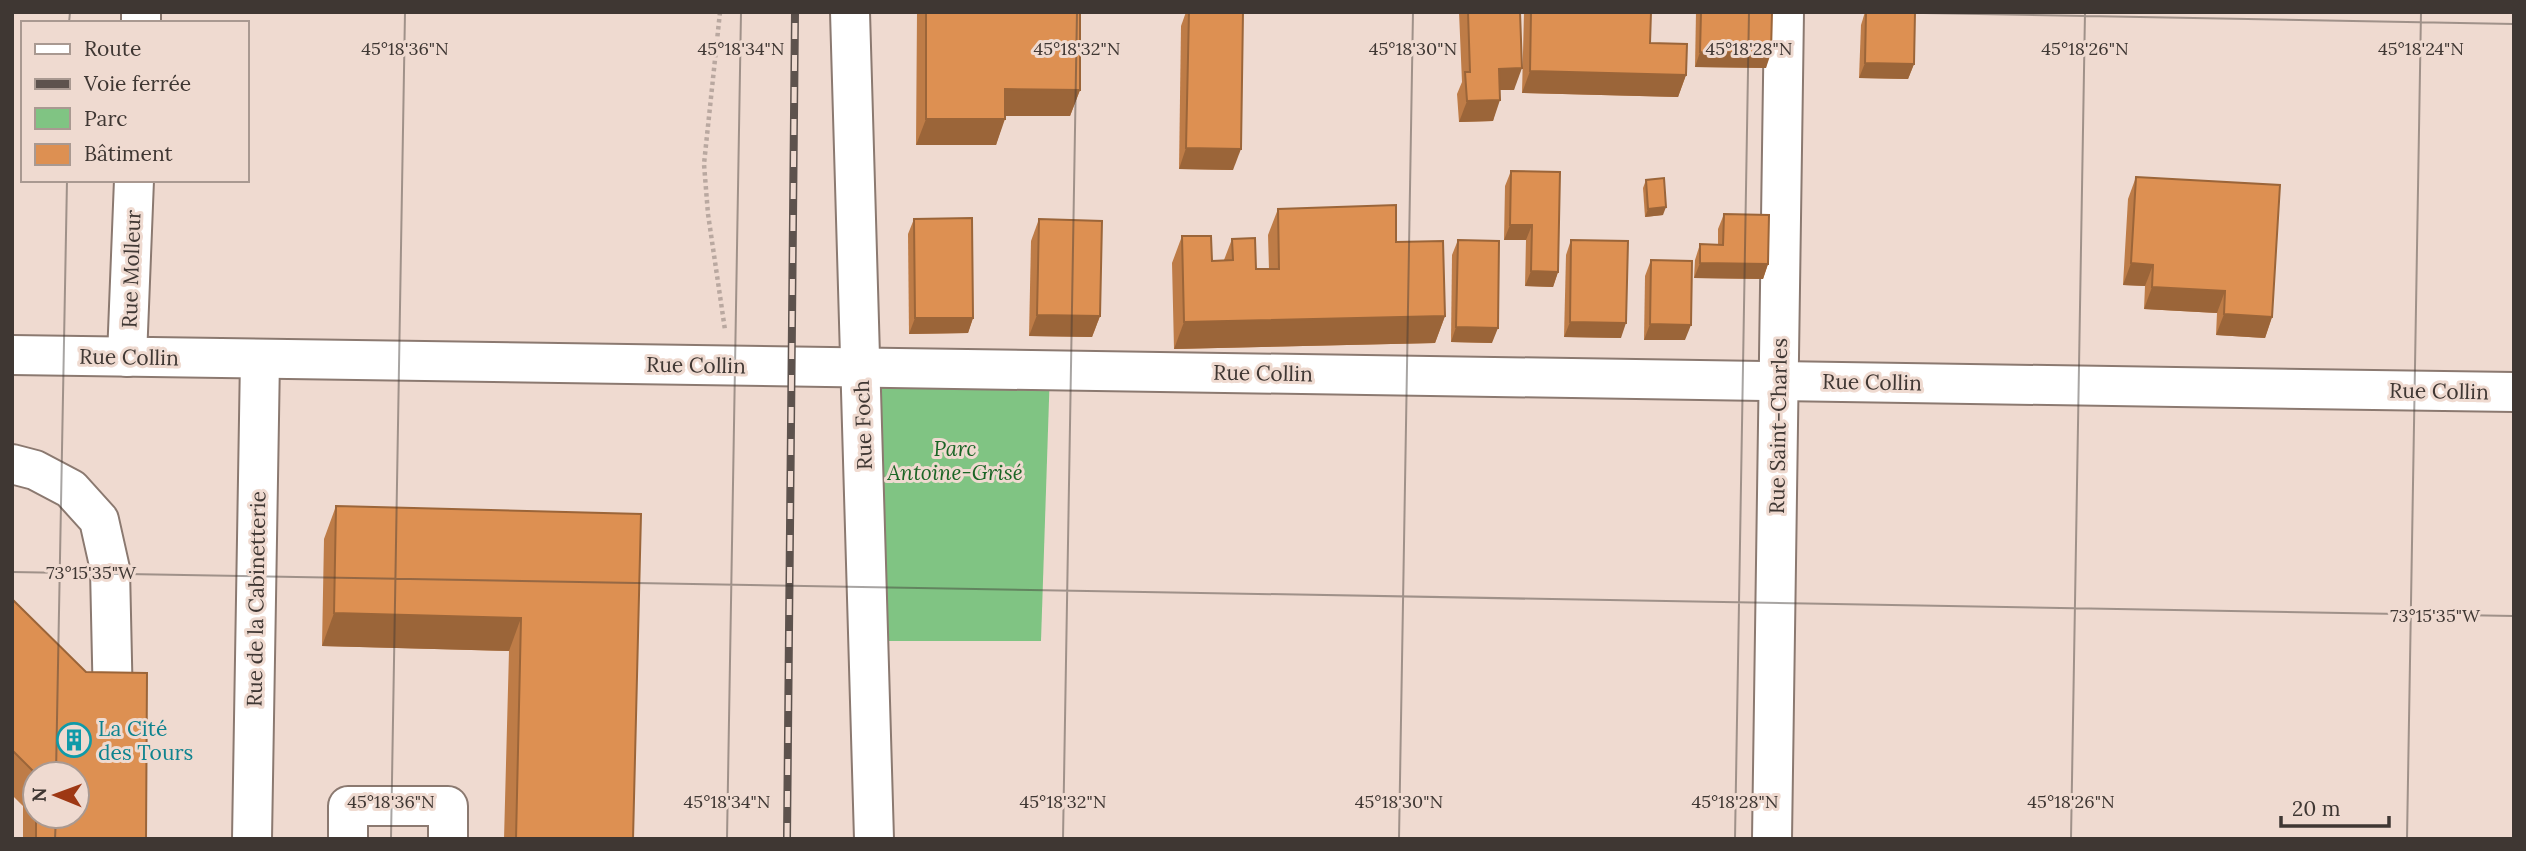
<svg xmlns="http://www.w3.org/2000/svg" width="2526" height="851" font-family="Lora,serif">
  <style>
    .green { fill: #80c483 }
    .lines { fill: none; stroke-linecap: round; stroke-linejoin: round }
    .minor-casing { stroke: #8b7970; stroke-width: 42 }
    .path { stroke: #b9a8a0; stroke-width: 4.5; stroke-dasharray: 3.5 3.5; stroke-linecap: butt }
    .minor { stroke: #fff; stroke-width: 38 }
    .rail-casing { stroke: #5d524d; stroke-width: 8 }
    .rail { stroke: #efdad0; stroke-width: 5; stroke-dasharray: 16; stroke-linecap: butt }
    .wall { fill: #be7c47; fill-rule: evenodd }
    .shaded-wall { fill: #9b6539 }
    .building { fill: #dd9052; stroke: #9b6539; stroke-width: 2 }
    .ticks { fill: none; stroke: #3f3733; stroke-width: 2; stroke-opacity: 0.45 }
    .labels { text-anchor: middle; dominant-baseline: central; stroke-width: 6; stroke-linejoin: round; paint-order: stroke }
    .street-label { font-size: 21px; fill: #3f3733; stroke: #efdad0 }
    .park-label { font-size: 21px; font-style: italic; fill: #1a6525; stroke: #efdad0 }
    .culture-label { font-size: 21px; fill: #0d838f; stroke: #efdad0; text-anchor: start }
    .ticks-label { font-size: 18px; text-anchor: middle; fill: #3f3733; stroke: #efdad0; stroke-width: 6; stroke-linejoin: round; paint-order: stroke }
  </style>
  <rect width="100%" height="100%" fill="#efdad0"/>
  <!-- green -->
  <polygon class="green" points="861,367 1050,370 1041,641 869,641"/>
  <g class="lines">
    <!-- minor casing -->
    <g class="minor-casing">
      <g id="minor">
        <polyline points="850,12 874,839"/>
        <polyline points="141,23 141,12"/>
        <polyline points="12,355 2514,392"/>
        <polyline points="127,357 134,180"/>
        <polyline points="12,464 35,470 71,489 99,520 110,569 113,706"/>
        <polyline points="252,839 260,359"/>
        <polyline points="348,839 348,806 448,806 448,839"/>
        <polyline points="1772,839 1784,12"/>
      </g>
    </g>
    <!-- path -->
    <polyline class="path" points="720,12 704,164 708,214 725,330"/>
    <!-- minor -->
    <use href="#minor" class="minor"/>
    <!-- rail casing -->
    <g class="rail-casing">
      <polyline id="rail" points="787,839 795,12"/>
    </g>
    <!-- rail -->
    <use href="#rail" class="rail"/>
  </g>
  <!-- wall -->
  <g class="wall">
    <polygon points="917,12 1080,12 1080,90 1070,116 1005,116 996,145 916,145"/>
    <polygon points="1186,12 1243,12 1233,170 1179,169 1181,26"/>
    <polygon points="1459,12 1520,12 1514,90 1500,90 1493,121 1459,122 1457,94 1462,82"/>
    <polygon points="1524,12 1651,12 1650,43 1686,75 1678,97 1522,93"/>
    <polygon points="1696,12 1772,12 1766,68 1695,67"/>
    <polygon points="1865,12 1915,12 1914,64 1908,79 1859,78 1861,25"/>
    <polygon points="1511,171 1558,272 1553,287 1525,286 1526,240 1504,240 1505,186"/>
    <polygon points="2136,177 2272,317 2265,338 2216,335 2217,313 2144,309 2145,286 2123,285 2128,199"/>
    <polygon points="1646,180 1663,215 1645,217 1643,188"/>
    <polygon points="1278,209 1396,242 1445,316 1435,343 1174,349 1172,263 1182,236 1212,261 1224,260 1232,239 1256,269 1269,269 1268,235"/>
    <polygon points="1724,214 1768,264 1763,279 1694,278 1695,260 1700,244 1718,244 1718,229"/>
    <polygon points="914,219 973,318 968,333 909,334 908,234"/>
    <polygon points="1039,219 1100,316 1092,337 1029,336 1031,241"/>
    <polygon points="1458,240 1492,343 1451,342 1452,255"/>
    <polygon points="1571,240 1621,338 1564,337 1566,255"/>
    <polygon points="1651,260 1685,340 1644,340 1645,276"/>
    <polygon points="336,506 641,514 633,839 504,839 509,651 322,646 324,539"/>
    <path d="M12,599L146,839H23V806L12,795ZM35,774L77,816H35Z"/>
  </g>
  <!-- shaded-wall -->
  <g class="shaded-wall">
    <polygon points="1700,52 1771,53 1766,68 1695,67"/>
    <polygon points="1865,63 1914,64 1908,79 1859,78"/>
    <polygon points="1522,68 1514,90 1491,90 1499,69"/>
    <polygon points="1530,71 1686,75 1678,97 1522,93"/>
    <polygon points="1005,89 1080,90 1070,116 996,116"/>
    <polygon points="1500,100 1493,121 1459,122 1467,101"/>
    <polygon points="926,119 1005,119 996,145 916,145"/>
    <polygon points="1186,148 1241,149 1233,170 1179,169"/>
    <polygon points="1666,207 1663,215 1645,217 1648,209"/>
    <polygon points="1510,225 1532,225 1526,240 1504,240"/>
    <polygon points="1700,263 1768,264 1763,279 1694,278"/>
    <polygon points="2131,263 2153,265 2145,286 2123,285"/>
    <polygon points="1531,271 1558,272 1553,287 1525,286"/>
    <polygon points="2152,287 2225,291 2217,313 2144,309"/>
    <polygon points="2224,314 2272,317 2265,338 2216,335"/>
    <polygon points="1037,315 1100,316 1092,337 1029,336"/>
    <polygon points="1445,316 1435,343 1174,349 1184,322"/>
    <polygon points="915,318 973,318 968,333 909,334"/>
    <polygon points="1570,322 1626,323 1621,338 1564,337"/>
    <polygon points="1650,324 1691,325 1685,340 1644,340"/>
    <polygon points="1456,327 1498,328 1492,343 1451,342"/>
    <polygon points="334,613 521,618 509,651 322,646"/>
  </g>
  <!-- building -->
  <g class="building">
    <polygon points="926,12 1080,12 1080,90 1005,89 1005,119 926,119"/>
    <polygon points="1189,12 1243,12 1241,149 1186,148"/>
    <polygon points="1468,12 1520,12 1522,68 1499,69 1500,100 1467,101 1465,72 1470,72"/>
    <polygon points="1531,12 1651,12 1650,43 1687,44 1686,75 1530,71"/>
    <polygon points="1701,12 1772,12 1771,53 1700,52"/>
    <polygon points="1866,12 1915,12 1914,64 1865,63"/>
    <polygon points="1511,171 1560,172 1558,272 1531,271 1532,225 1510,225"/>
    <polygon points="2136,177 2280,185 2272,317 2224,314 2225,291 2152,287 2153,265 2131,263"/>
    <polygon points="1664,178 1666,207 1648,209 1646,180"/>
    <polygon points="1396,205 1396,242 1443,241 1445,316 1184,322 1182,236 1211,236 1212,261 1233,260 1232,239 1255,238 1256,269 1279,269 1278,209"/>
    <polygon points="1724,214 1769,215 1768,264 1700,263 1700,244 1723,245"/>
    <polygon points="972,218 973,318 915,318 914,219"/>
    <polygon points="1039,219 1102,221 1100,316 1037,315"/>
    <polygon points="1458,240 1499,241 1498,328 1456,327"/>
    <polygon points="1571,240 1628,241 1626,323 1570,322"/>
    <polygon points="1651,260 1692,261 1691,325 1650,324"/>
    <polygon points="336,506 641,514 633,839 516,839 521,618 334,613"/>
    <polygon points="12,599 86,672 147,673 146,839 36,839 36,816 77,816 77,774 35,774 35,776 35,773 12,750"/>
  </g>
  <!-- ticks -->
  <path class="ticks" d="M1868,12L2514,24M69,23L70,12M12,572L2514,616M56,774L67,180M55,839L56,816M391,839L405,12M727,839L741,12M1063,839L1077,12M1399,839L1413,12M1735,839L1749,12M2071,839L2085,12M2407,839L2421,12"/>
  <!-- icons -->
  <defs>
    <g id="building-ring" transform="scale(1.75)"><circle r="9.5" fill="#efdad0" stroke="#0f9aa8" stroke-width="1.5"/><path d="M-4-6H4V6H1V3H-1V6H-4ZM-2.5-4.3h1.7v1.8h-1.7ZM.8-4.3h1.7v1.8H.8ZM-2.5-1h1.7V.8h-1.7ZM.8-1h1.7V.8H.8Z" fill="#0f9aa8"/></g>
  </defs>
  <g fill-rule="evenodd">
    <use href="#building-ring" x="74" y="740"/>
  </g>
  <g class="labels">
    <!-- street labels -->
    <g class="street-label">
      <text transform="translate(131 269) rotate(-88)">Rue Molleur</text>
      <text transform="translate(129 357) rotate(1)">Rue Collin</text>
      <text transform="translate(696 365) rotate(1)">Rue Collin</text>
      <text transform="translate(1263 373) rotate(1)">Rue Collin</text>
      <text transform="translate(1872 382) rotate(1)">Rue Collin</text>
      <text transform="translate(2439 391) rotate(1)">Rue Collin</text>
      <text transform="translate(863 425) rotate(-92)">Rue Foch</text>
      <text transform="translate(1778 426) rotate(-89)">Rue Saint-Charles</text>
      <text transform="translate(256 599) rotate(-89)">Rue de la Cabinetterie</text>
    </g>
    <!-- park labels -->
    <g class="park-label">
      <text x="955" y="448">Parc<tspan x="955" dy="24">Antoine-Grisé</tspan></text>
    </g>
    <!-- culture labels -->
    <g class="culture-label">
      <text x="98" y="728">La Cité<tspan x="98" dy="24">des Tours</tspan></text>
    </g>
  </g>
  <g class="ticks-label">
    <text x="405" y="55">45°18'36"N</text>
    <text x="741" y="55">45°18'34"N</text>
    <text x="1077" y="55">45°18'32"N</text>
    <text x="1413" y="55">45°18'30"N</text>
    <text x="1749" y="55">45°18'28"N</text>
    <text x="2085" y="55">45°18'26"N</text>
    <text x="2421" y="55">45°18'24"N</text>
    <text x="91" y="579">73°15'35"W</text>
    <text x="2435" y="622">73°15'35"W</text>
    <text x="391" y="808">45°18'36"N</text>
    <text x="727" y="808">45°18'34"N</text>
    <text x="1063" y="808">45°18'32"N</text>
    <text x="1399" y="808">45°18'30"N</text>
    <text x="1735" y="808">45°18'28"N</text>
    <text x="2071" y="808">45°18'26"N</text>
  </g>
  <!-- border -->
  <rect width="2526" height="851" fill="none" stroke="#3f3733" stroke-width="28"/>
  <!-- legend -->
  <rect x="21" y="21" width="228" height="161" fill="#efdad0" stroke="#a99991" stroke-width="2"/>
  <rect x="35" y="44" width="35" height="10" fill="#ffffff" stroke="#a99991" stroke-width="2"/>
  <text x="84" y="56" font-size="21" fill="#3f3733">Route</text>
  <rect x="35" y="79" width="35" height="10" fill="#5d524d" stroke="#a99991" stroke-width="2"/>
  <text x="84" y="91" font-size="21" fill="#3f3733">Voie ferrée</text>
  <rect x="35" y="108" width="35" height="21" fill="#80c483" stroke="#a99991" stroke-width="2"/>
  <text x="84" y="126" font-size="21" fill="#3f3733">Parc</text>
  <rect x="35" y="144" width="35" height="21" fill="#dd9052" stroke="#a99991" stroke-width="2"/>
  <text x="84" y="161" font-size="21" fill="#3f3733">Bâtiment</text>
  <!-- north arrow -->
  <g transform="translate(56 795) rotate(271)"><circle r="33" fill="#efdad0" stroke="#a99991" stroke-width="2"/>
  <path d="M0-5L12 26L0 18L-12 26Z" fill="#9e3814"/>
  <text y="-10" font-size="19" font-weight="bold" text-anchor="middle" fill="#3f3733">N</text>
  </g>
  <!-- scale -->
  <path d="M2281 816v10h108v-10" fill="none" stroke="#3f3733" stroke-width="3.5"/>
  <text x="2292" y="816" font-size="21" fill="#3f3733" stroke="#efdad0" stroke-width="5" paint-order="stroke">20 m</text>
</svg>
